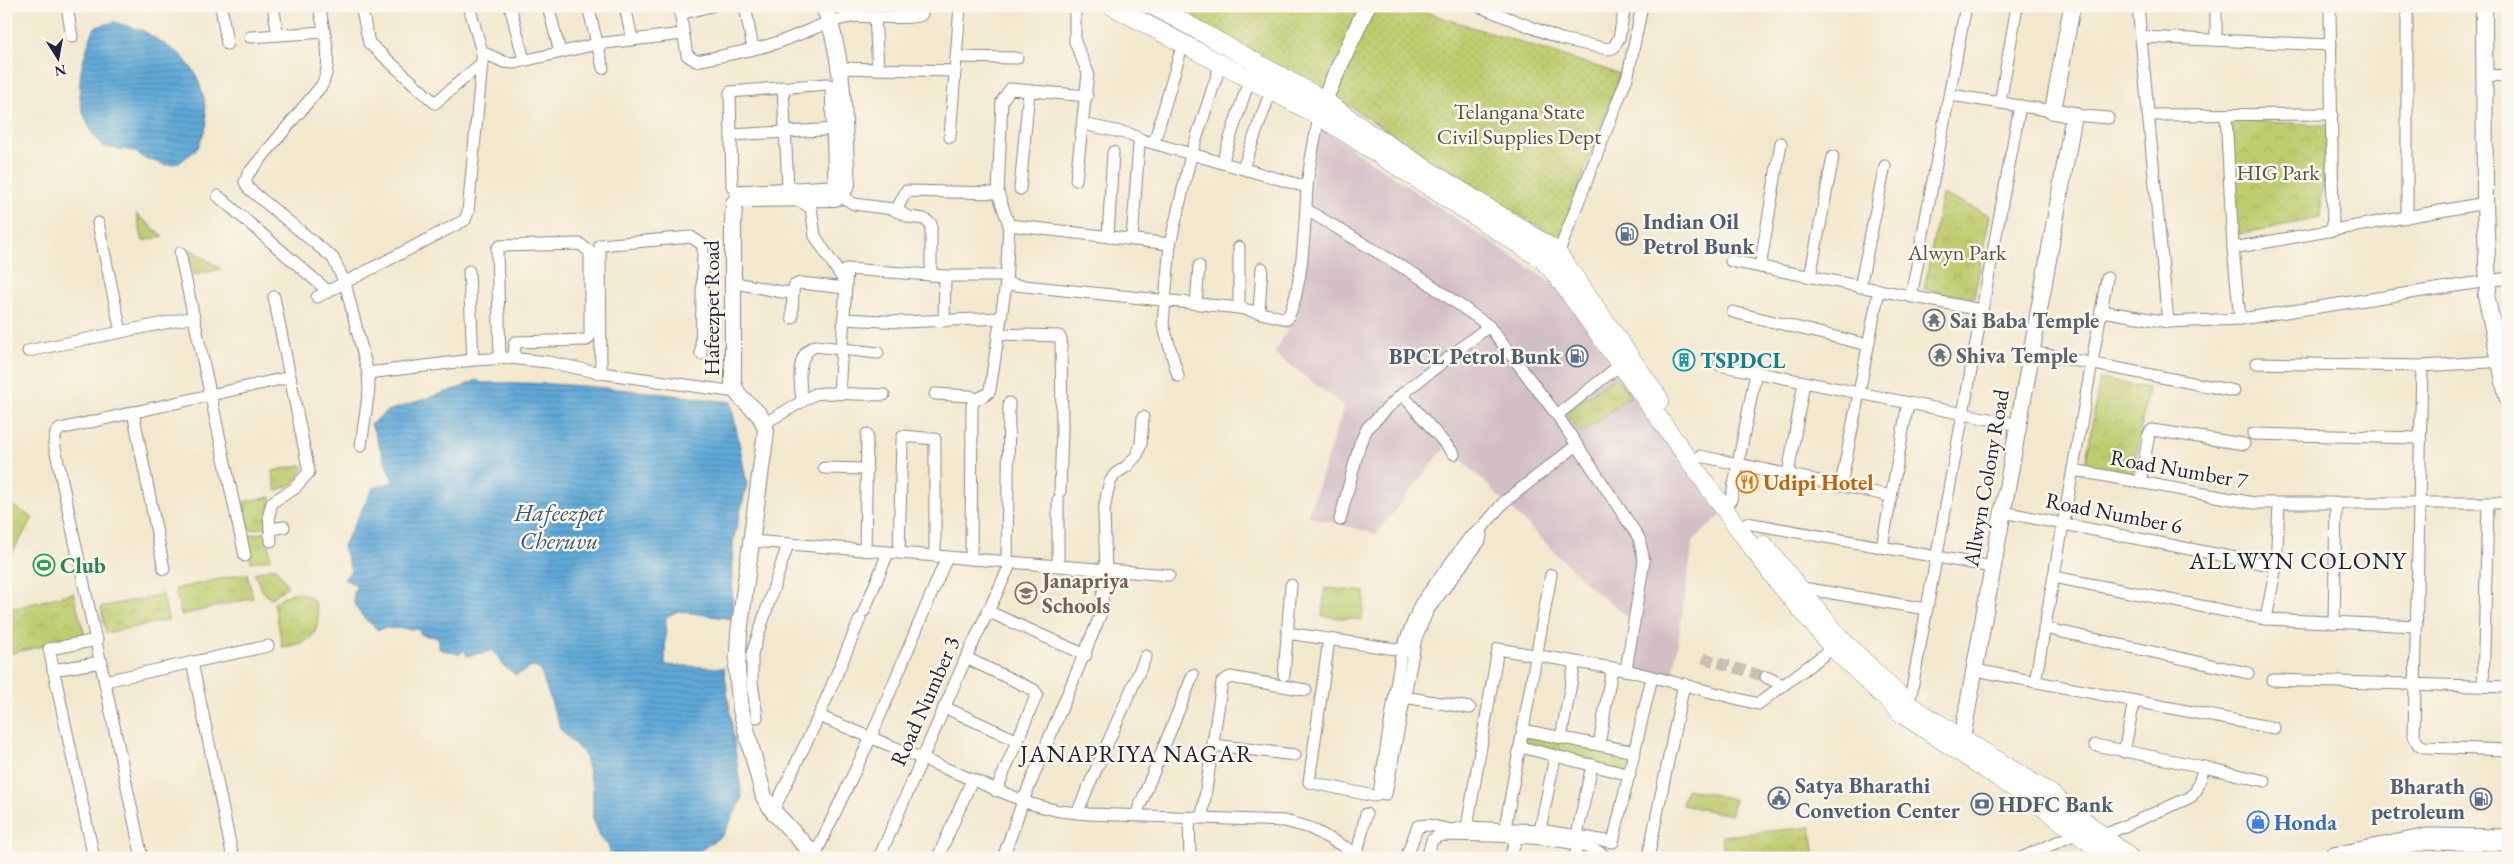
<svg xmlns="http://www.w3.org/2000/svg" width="2514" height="864" font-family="'EB Garamond',serif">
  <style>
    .industrial { fill: #d2bec5 }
    .grass { fill: url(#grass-tufts); stroke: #707754 }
    .park { fill: url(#park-crowns); stroke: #707754 }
    .garden { fill: url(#garden-dots); stroke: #707754 }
    .pitch { fill: #becc6e; stroke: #707754 }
    .water { fill: url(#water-rules); stroke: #406689 }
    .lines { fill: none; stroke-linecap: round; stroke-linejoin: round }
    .street-tunnel { stroke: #c8c0b1; stroke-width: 11; stroke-dasharray: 11 5.5; stroke-linecap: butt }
    .street-casing { stroke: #8a8584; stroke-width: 13 }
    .secondary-casing { stroke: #8a8584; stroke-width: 18 }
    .primary-casing { stroke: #8a8584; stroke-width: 19 }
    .highway-casing { stroke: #8a8584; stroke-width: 23 }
    .street { stroke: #fff; stroke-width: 11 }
    .secondary { stroke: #fff; stroke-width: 16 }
    .primary { stroke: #fff; stroke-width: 18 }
    .highway { stroke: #fff; stroke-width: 21 }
    .labels { text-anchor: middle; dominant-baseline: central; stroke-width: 5; stroke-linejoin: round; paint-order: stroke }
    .park-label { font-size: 22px; fill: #51554a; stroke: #fbf7ec }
    .service-label { font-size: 22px; font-weight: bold; fill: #4e5e75; stroke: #fbf7ec; text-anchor: start }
    .street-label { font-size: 22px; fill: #22223b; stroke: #fbf7ec }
    .worship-label { font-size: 22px; font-weight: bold; fill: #5b616d; stroke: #fbf7ec; text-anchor: start }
    .culture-label { font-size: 22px; font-weight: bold; fill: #0d838f; stroke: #fbf7ec; text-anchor: start }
    .food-label { font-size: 22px; font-weight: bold; fill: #c56008; stroke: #fbf7ec; text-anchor: start }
    .leisure-label { font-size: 22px; font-weight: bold; fill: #27864d; stroke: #fbf7ec; text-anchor: start }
    .education-label { font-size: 22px; font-weight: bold; fill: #785e54; stroke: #fbf7ec; text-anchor: start }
    .shop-label { font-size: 22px; font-weight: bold; fill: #366cbe; stroke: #fbf7ec; text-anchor: start }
    .water-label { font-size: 24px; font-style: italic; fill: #3a5879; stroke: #fbf7ec }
    .neighbourhood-label { font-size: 24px; letter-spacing: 1px; fill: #22223b; stroke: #fbf7ec }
  </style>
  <defs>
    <pattern id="grass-tufts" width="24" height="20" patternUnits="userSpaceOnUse" patternTransform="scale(1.25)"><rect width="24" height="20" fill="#becc6e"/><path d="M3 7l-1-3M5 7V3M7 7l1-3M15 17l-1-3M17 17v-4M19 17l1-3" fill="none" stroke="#a3af60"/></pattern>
    <pattern id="park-crowns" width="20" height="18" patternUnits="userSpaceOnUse" patternTransform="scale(1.25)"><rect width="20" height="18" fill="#becc6e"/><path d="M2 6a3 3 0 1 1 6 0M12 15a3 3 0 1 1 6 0" fill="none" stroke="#a3af60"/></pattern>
    <pattern id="garden-dots" width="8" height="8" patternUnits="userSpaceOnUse" patternTransform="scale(1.25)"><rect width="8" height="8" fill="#becc6e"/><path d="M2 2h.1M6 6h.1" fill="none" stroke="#a3af60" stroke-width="1.8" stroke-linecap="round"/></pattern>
    <pattern id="water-rules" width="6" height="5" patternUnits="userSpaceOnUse" patternTransform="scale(1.25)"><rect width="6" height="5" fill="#5fa9d7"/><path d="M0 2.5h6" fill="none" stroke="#4e89b0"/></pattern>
  </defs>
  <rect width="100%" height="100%" fill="#fbf7ec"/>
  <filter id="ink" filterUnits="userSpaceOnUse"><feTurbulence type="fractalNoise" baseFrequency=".02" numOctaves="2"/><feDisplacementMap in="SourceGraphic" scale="10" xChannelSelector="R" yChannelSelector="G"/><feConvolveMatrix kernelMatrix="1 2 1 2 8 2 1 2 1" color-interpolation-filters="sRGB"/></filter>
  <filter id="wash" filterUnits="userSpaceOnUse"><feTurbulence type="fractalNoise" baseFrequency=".0096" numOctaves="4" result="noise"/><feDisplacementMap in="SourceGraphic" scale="20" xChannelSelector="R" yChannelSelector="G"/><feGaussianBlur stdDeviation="1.12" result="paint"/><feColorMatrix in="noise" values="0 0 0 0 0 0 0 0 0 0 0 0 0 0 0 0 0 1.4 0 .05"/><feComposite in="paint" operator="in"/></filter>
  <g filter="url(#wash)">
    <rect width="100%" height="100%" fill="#f2e8ce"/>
    <!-- industrial -->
    <polygon class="industrial" points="1318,126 1556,286 1721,515 1693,541 1672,682 1630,671 1638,625 1590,587 1447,445 1376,534 1308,516 1344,406 1274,353 1297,314"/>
    <!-- grass -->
    <g class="grass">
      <polygon points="136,214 163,236 143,241"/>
      <polygon points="190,249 221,269 194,275"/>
      <polygon points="1615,376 1631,396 1581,433 1565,413"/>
      <polygon points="301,465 304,468 294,483 276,491 272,471"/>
      <polygon points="271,497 268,527 249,530 243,502"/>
      <polygon points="267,532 271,559 251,562 246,536"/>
      <polygon points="1325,588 1365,592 1362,620 1322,616"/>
      <path d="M296,592C300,594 307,595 311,598C321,607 320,630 310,638C302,644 292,645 283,648L274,603L282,597Z"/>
    </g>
    <!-- park -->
    <g class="park">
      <polygon points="2232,120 2327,125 2320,218 2234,235"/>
      <polygon points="1942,194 1990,215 1974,298 1924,289"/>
      <polygon points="2100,379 2148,388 2133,474 2085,466"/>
      <polygon points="275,567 288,586 270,599 262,590 254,573"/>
      <polygon points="247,573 253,598 181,615 175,589"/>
      <polygon points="73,593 85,636 8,654 6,657 6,603 15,608"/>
      <polygon points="163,594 168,620 106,633 101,607"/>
      <polygon points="1522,730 1635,752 1630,775 1521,747"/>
      <polygon points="1686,789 1734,799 1731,815 1682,805"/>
      <polygon points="1811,827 1815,858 1724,858 1722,836"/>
    </g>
    <!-- garden -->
    <polygon class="garden" points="1162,6 1413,6 1434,15 1620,74 1560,239 1487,196 1340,100"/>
    <!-- pitch -->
    <polygon class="pitch" points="11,505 33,518 6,563 6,512"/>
    <!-- water -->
    <g class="water">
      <path d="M114,22L144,31L181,55L196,74L204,98L207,124L198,148L179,163L165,165L144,158L134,151L104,147C69,109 77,70 95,27Z"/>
      <path d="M476,380L482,383C565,381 648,392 731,402L747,484L733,542L732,619L678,611L666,617L665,665L724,668L742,799L723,835L689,858H612L608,845L601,839L593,818V788L584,754L561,730L540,669L532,667L516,675L504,666L493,650C485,654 476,653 467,656L465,650L459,654L439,649V638L422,635L417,629L385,628L378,630C363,617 346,605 357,585L344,579L351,571L343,546L373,488L393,482L371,424L387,411L462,387Z"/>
    </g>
  </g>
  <g filter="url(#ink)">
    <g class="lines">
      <!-- street-tunnel -->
      <polyline class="street-tunnel" points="1703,658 1766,677"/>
      <!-- street casing -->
      <g class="street-casing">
        <g id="street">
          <polyline points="67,6 72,37"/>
          <polyline points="221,6 227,44"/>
          <polyline points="273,6 278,35"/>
          <path d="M319,6C324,32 334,60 322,85L248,174L245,182L249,189L333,258L345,283L368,373L473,360"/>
          <polyline points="361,6 369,43 435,103 482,63"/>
          <polyline points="510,6 524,60"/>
          <polyline points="548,6 560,52"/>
          <polyline points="588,6 603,68"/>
          <polyline points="625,6 632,39"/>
          <path d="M679,6L687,55L696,61C724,55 752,51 779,42C803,34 825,21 851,17C864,15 917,21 922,14L923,6"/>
          <polyline points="745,6 753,49"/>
          <polyline points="1075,6 1075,42 1088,73 1076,180"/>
          <polyline points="1478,6 1561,39 1608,49 1613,48 1619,38 1625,6"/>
          <polyline points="2138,6 2168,322"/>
          <polyline points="2216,6 2216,40"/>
          <polyline points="2330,6 2333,230"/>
          <polyline points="680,14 711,6"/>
          <polyline points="875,16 878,69"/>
          <polyline points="250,37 324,32"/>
          <polyline points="2141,37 2331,45"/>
          <polyline points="482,52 504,62 514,63 597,44 683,34"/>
          <polyline points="956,57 1017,58"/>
          <polyline points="840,68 955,71"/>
          <polyline points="2486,75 2508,76"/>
          <polygon points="827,84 831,86 834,184 832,186 735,191 732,186 730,92"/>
          <polyline points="783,87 788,188"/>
          <polyline points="1950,95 2053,111"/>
          <polyline points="2000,103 2017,6"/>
          <polyline points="2074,115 2108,118"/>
          <polyline points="2148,115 2332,114"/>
          <polyline points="2226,115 2233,248 2240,319"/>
          <polyline points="1083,124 1130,134 1142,140"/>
          <polyline points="731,135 840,129"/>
          <polyline points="950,137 960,6"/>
          <polyline points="1154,143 1183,43"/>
          <polyline points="1222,163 1251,74"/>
          <polyline points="1243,168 1271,91"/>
          <polyline points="1020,189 1029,91"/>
          <polyline points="218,196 329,292"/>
          <polyline points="841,196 854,204 893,209 909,217 924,219 931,224 931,275"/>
          <polyline points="797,199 811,208 815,236 846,284"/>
          <polyline points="1307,210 1424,280 1489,326 1557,415 1639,538 1644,561 1626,670"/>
          <polyline points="896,211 906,191 998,193"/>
          <polyline points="2407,217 2407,12"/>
          <polyline points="98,223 121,332"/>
          <polyline points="1009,225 1170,244"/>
          <polyline points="1108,237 1113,152"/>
          <polyline points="1132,240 1139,144 1142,140 1307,187"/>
          <polyline points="2233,248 2485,203"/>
          <polyline points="180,253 245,556"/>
          <polyline points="1558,254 1628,75 1642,6"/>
          <polyline points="1731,261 1981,310"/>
          <polyline points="1760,267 1781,143"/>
          <polyline points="469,271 473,360 509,358 548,362 601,373 736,392"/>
          <polyline points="1810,277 1833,157"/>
          <path d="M733,283C754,285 772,292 793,293"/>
          <path d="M1006,284L1239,308L1287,319C1303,291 1305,221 1307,188C1309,164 1315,140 1319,116"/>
          <polyline points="1860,287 1885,166"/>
          <polyline points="317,297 465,220 468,212 482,63 482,52 469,6"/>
          <polyline points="1911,297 1966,6"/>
          <polyline points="1196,303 1199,266"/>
          <polyline points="1239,308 1239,247"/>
          <polyline points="1259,311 1262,268"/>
          <polyline points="2101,311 2168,322 2240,319 2508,278"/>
          <polyline points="1733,312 1868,345"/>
          <polyline points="792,318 793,290 795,285 800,283 846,288"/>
          <polyline points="843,319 903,322 1001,318"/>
          <polyline points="944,321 945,276"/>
          <polyline points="998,334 1059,336 1061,339 1062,429 1060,491"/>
          <polyline points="28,351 194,317"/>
          <polyline points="2032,352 2234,391"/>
          <polyline points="500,358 497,249 500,246 580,244 590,252 590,336 587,340 515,342 514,358"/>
          <polyline points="2256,363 2422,366 2506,361"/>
          <polyline points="1719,365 2019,425"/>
          <polyline points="2422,366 2414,736 2418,744 2424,747 2508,750"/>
          <polyline points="601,373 600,245 691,237 703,245 701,354"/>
          <polyline points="1178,376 1163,324 1170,244 1191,155 1221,63"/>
          <polyline points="839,393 847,269 945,276 1006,276"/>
          <polyline points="935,394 970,396 976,399"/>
          <polyline points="1402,394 1454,454"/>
          <path d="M802,400C800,382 795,355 815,346L878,353"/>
          <polyline points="133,412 164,569"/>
          <polyline points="1557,415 1620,365"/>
          <polyline points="765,423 815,394 826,393 884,395"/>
          <polyline points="2253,434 2420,438"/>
          <polyline points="361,446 369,389 368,373"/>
          <polyline points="1700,456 1891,496"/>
          <polyline points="824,468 867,469"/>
          <polyline points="2073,470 2254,503 2508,503"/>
          <polyline points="1788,474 1804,382"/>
          <polyline points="2140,483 2149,434 2152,430 2244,444"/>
          <polyline points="1841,485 1879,290"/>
          <polyline points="1731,500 1756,372"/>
          <polyline points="2003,512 2276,566"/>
          <polyline points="1340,520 1360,443 1368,427 1402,394 1489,326"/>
          <polyline points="1747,523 1993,567"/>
          <polyline points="270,529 284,527"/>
          <polyline points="271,541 269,515 272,502 294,489 309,472 274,297"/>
          <polyline points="752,541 1169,575"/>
          <polyline points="1882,547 1908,403"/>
          <polyline points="865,551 867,434"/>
          <polyline points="899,553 902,440 903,436 935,439 935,556"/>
          <path d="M971,559L972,405C975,396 986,399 990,390L1006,284L1009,225L998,193L1002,101L1010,89L1087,96"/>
          <polyline points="1007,562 1009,403"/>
          <polyline points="1058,566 1058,500"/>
          <polyline points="2054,577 2266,619 2417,626"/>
          <polyline points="1797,587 1926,609"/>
          <polyline points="864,611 888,553"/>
          <polyline points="987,611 1086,655"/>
          <polyline points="2266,619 2276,566 2279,504"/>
          <polyline points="2334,623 2336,502"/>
          <polyline points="2044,628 2248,673"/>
          <polyline points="1287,633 1409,651"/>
          <polyline points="1329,640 1309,782 1374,796 1379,793 1386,794 1416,638 1428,610 1480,541 1482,528"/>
          <polyline points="966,658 1034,690 1037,694 996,791"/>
          <polyline points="192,662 233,858"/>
          <polyline points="53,670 102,662"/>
          <polyline points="1975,670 2274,728"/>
          <polyline points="1284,675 1291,585"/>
          <polyline points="1766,677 1783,685"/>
          <polyline points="2273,680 2508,687"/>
          <polyline points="105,681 268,646"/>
          <polyline points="2035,682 2107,278"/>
          <polyline points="2483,686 2488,504"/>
          <polyline points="1404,697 1470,708"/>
          <polyline points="1909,705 2020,106"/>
          <polyline points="944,707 1018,741"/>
          <polyline points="819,716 1031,804 1059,811 1089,814 1285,821 1310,828 1365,858"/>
          <polyline points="757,717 752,682 752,654 788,544"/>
          <polyline points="1522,730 1635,752"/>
          <polyline points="1561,738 1575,662"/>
          <polyline points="1214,745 1295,755"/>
          <polyline points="1599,745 1612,668"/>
          <polyline points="2095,745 2204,767 2197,789 2191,797 2102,836"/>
          <polyline points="1521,747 1630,775"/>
          <polyline points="2124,752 2134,701"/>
          <polyline points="2204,767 2265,781"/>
          <polyline points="1379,793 1402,649 1420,604 1469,538 1482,528 1504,502 1577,445"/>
          <polyline points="773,811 819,716 860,619"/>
          <polyline points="1077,813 1146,656"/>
          <polyline points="1136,815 1193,675"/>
          <polyline points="1189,817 1190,858"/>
          <polyline points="1202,817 1222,682 1230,677 1306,690"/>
          <polyline points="1467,827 1498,649 1630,671 1758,704 1833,648"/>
          <polyline points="1505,828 1551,575"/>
          <polyline points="1540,830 1555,757"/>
          <polyline points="1577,835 1592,765"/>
          <polyline points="815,855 871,737 947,557"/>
          <polyline points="939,855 972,780"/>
          <polyline points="94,858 49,649 97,640"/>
          <polyline points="142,858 54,443 56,433 60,429 290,377"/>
          <polyline points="879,858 966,658 1011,563"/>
          <polyline points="1003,858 1023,801 1100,616 1106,570 1104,512 1107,493 1110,482 1115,474 1127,466 1137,455 1141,444 1143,417"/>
          <polyline points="1356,858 1366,814"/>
          <polyline points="1406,858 1418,826 1429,825 1451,830 1467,827 1540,830 1613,842 1652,677"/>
          <path d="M1427,858L1432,840L1440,835C1474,836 1585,834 1607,858"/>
          <polyline points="1510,858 1517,837"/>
          <polyline points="1574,858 1578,845"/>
          <polyline points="1648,858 1684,684"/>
          <polyline points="2021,858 2078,833"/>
        </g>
      </g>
      <!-- secondary casing -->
      <g class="secondary-casing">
        <g id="secondary">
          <polyline points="2484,6 2485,203 2488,290 2486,295 2508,400"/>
          <polyline points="1324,100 1367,6"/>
          <polyline points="1962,739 2074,115 2053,111 2072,6"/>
          <path d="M817,858L773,811L764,797L741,710L737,670L739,633L766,431C762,406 739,405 733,383V222L734,203L739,199L834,198L841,196L847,184C843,125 846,62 824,6"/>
        </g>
      </g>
      <!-- primary casing -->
      <g class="primary-casing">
        <g id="primary">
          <polyline points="1112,6 1319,116 1543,260 1557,276 1735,524 1777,581 1833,648 1902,714 2047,810 2110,858"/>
          <polyline points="1154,6 1324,100 1366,131 1549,246 1558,254 1576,279 1660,400"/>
          <polyline points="1764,545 1841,639 1909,705 2051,794 2130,858"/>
        </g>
      </g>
      <!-- highway casing -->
      <g class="highway-casing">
        <polyline id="highway" points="2334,858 2428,839 2508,840"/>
      </g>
      <!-- street -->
      <use href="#street" class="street"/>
      <!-- secondary -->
      <use href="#secondary" class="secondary"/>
      <!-- primary -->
      <use href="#primary" class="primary"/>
      <!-- highway -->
      <use href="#highway" class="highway"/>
    </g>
  </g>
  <!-- icons -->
  <defs>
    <g id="fuel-ring" transform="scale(1.125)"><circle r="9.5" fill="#fbf7ec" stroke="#5c6f8a" stroke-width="1.5"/><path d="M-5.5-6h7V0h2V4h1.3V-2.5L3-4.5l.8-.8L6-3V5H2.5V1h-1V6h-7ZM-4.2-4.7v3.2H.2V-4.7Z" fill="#5c6f8a"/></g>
    <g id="temple-ring" transform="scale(1.125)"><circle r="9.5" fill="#fbf7ec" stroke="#6b7280" stroke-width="1.5"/><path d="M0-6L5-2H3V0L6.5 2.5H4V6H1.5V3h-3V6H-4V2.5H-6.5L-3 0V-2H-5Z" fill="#6b7280"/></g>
    <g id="building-ring" transform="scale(1.125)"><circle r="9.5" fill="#fbf7ec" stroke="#0f9aa8" stroke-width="1.5"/><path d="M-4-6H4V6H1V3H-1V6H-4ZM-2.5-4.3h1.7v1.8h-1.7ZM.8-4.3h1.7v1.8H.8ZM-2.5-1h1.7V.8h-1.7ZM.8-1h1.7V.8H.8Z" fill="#0f9aa8"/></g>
    <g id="restaurant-ring" transform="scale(1.125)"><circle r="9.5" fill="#fbf7ec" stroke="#e8710a" stroke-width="1.5"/><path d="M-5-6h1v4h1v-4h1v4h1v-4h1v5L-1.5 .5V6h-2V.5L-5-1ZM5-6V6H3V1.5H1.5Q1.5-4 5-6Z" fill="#e8710a"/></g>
    <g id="stadium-ring" transform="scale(1.125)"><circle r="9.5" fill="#fbf7ec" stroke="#2e9e5b" stroke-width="1.5"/><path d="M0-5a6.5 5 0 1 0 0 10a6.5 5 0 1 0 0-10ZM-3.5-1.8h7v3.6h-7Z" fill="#2e9e5b"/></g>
    <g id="school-ring" transform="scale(1.125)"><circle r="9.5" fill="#fbf7ec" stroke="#8d6e63" stroke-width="1.5"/><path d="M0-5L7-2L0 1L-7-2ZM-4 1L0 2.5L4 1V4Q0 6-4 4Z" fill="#8d6e63"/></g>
    <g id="civic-ring" transform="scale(1.125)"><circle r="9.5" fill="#fbf7ec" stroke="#5c6f8a" stroke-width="1.5"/><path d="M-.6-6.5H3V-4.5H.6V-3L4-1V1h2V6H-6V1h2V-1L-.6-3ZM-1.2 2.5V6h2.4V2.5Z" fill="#5c6f8a"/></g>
    <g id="bank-ring" transform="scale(1.125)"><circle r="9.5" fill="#fbf7ec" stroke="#5c6f8a" stroke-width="1.5"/><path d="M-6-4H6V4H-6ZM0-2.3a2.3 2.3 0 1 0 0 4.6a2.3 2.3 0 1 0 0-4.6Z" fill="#5c6f8a"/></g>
    <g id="shop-ring" transform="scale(1.125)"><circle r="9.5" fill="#fbf7ec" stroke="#3f7fe0" stroke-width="1.5"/><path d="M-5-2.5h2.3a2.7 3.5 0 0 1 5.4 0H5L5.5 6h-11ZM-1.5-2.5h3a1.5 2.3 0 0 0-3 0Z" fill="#3f7fe0"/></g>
  </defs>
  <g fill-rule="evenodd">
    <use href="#fuel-ring" x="1627" y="234"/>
    <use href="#temple-ring" x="1934" y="320"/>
    <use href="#temple-ring" x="1940" y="355"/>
    <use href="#fuel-ring" x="1577" y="356"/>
    <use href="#building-ring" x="1684" y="360"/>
    <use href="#restaurant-ring" x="1747" y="482"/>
    <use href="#stadium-ring" x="44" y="565"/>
    <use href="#school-ring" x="1026" y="593"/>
    <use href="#civic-ring" x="1779" y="798"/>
    <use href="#fuel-ring" x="2481" y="799"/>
    <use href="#bank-ring" x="1982" y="804"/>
    <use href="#shop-ring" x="2258" y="822"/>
  </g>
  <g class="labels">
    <!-- park labels -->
    <g class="park-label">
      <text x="1519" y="111">Telangana State<tspan x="1519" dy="25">Civil Supplies Dept</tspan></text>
      <text x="2278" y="172">HIG Park</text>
      <text x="1957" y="252">Alwyn Park</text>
    </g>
    <!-- service labels -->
    <g class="service-label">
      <text x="1643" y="221">Indian Oil<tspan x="1643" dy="25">Petrol Bunk</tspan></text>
      <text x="1561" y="356" text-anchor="end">BPCL Petrol Bunk</text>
      <text x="1795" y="785">Satya Bharathi<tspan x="1795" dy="25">Convetion Center</tspan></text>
      <text x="2465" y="786" text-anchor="end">Bharath<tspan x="2465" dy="25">petroleum</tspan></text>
      <text x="1998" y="804">HDFC Bank</text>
    </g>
    <!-- street labels -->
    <g class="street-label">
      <text transform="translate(711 308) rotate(-90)">Hafeezpet Road</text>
      <text transform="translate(2179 469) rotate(10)">Road Number 7</text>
      <text transform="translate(1986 478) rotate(-80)">Allwyn Colony Road</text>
      <text transform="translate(2114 513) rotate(11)">Road Number 6</text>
      <text transform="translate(925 701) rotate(-66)">Road Number 3</text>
    </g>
    <!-- worship labels -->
    <g class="worship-label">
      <text x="1950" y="320">Sai Baba Temple</text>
      <text x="1956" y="355">Shiva Temple</text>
    </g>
    <!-- culture labels -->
    <g class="culture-label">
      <text x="1700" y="360">TSPDCL</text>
    </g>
    <!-- food labels -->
    <g class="food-label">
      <text x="1763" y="482">Udipi Hotel</text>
    </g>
    <!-- leisure labels -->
    <g class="leisure-label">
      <text x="60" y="565">Club</text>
    </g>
    <!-- education labels -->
    <g class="education-label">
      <text x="1042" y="580">Janapriya<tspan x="1042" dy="25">Schools</tspan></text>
    </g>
    <!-- shop labels -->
    <g class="shop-label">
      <text x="2274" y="822">Honda</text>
    </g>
    <!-- water labels -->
    <g class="water-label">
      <text x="559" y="512">Hafeezpet<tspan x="559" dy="28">Cheruvu</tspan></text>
    </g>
    <!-- neighbourhood labels -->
    <g class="neighbourhood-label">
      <text x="2298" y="560">ALLWYN COLONY</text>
      <text x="1137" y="753">JANAPRIYA NAGAR</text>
    </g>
  </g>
  <!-- margin -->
  <rect width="2514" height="864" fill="none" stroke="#fbf7ec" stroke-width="25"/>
  <!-- north arrow -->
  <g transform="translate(58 58) rotate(169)" stroke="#fbf7ec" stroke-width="4" paint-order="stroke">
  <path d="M0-4L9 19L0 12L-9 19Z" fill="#22223b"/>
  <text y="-8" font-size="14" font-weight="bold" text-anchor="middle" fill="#22223b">N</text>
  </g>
</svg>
